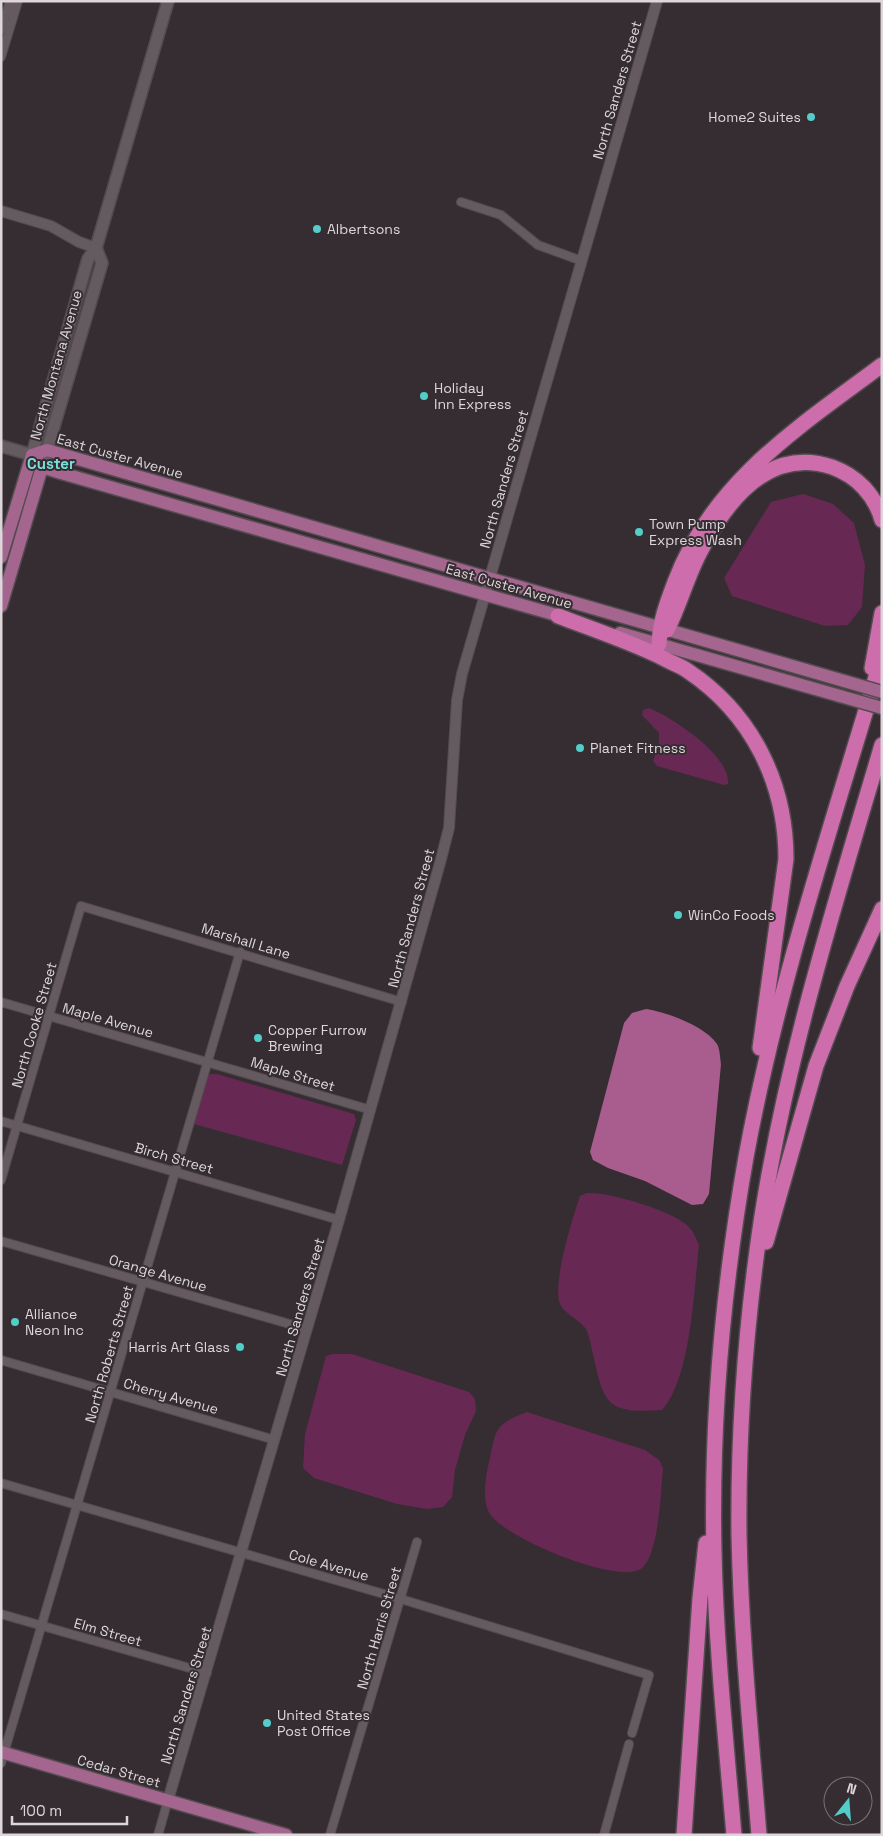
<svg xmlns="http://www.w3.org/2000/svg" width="883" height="1836" font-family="'Space Grotesk',sans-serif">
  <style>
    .green { fill: #672853 }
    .water { fill: #a95c8e }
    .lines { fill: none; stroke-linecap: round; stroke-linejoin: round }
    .minor-casing { stroke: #534b50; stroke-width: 10 }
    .tertiary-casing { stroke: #534b50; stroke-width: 12 }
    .secondary-casing { stroke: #534b50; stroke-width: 14 }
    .primary-casing { stroke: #534b50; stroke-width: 15 }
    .motorway-casing { stroke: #534b50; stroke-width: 18 }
    .minor { stroke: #645a60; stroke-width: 8 }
    .tertiary { stroke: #645a60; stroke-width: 10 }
    .secondary { stroke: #645a60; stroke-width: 11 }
    .primary { stroke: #a4658e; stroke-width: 12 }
    .motorway { stroke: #ce6dac; stroke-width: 15 }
    .primary-bridge-casing { stroke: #534b50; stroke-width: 15; stroke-linecap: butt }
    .primary-bridge { stroke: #a4658e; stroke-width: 12 }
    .poi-dot { fill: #53cdc9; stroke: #362d32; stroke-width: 2 }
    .labels { text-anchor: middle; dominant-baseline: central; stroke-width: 4; stroke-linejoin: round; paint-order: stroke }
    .street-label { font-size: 14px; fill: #ddd7db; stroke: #362d32 }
    .poi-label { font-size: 14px; fill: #ddd7db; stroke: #362d32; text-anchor: start }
    .neighbourhood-label { font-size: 15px; font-weight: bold; fill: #76e2dd; stroke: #362d32 }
  </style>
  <rect width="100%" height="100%" fill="#362d32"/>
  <!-- green -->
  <g class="green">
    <polygon points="803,494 833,504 854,523 865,565 862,607 848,625 825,626 732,596 724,578 771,502"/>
    <path d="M649,708C672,717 731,756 728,784L724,785L657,766L653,761L659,744V733L642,715L643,710Z"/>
    <polygon points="210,1074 217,1074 354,1114 356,1120 342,1165 194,1124 207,1077"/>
    <path d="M587,1193C609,1192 666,1209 684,1223C693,1229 695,1236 699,1245C694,1289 691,1378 662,1410C606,1414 604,1404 593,1354C591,1347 590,1338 587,1331C581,1319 563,1315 559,1301C554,1278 572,1220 580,1196Z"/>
    <polygon points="332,1354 352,1354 469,1392 475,1399 476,1411 465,1435 455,1470 452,1497 443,1507 427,1509 397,1504 314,1478 303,1468 305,1434 326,1356"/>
    <path d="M527,1412L645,1450L659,1460L663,1468C661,1490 659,1554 642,1568C620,1586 505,1538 490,1514C481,1500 486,1474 490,1458C496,1428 496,1424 527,1412Z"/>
  </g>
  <!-- water -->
  <path class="water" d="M646,1009C666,1012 705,1026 717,1044C720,1049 720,1058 721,1064L709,1194L703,1204L692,1205L645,1181L608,1168L593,1160L590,1152L624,1023L632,1013Z"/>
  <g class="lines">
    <!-- minor casing -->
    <g class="minor-casing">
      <g id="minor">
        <polyline points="1,30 10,1"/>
        <polyline points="1,57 18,1"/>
        <polyline points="461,202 501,215 538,245 582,261"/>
        <polyline points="1,1002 371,1110"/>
        <polyline points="1,1121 339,1220"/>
        <polyline points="1,1180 81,906 402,1002"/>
        <polyline points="1,1241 307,1329"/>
        <polyline points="1,1360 275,1440"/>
        <polyline points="1,1483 401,1599 649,1675 632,1733"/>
        <polyline points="1,1614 207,1673"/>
        <polyline points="1,1763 240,952"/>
        <polyline points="158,1835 168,1800"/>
        <polyline points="330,1835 417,1542"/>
        <polyline points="604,1835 629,1744"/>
      </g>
    </g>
    <!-- tertiary casing -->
    <g class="tertiary-casing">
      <g id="tertiary">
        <polyline points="1,211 51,226 79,242 96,248"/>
        <polyline points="168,1800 339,1220 440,863 449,828 457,700 462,674 657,1"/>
      </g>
    </g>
    <!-- secondary casing -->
    <g class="secondary-casing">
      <g id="secondary">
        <polyline points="1,446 32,455 88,259 96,248 168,1"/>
        <polyline points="42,467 102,263 96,248"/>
      </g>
    </g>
    <!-- primary casing -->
    <g class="primary-casing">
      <g id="primary">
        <polyline points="32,455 42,467 61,473 567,618"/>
        <polyline points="32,455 47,450 844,681"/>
        <polyline points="1,557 32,455"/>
        <polyline points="1,606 42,467"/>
        <polyline points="620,633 840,696"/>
        <polyline points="1,1752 286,1835"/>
      </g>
    </g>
    <!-- motorway casing -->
    <g class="motorway-casing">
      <g id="motorway">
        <path d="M558,616C592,629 628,641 661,657C669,662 680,665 688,671C752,714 786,783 786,859L760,1048"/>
        <path d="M667,630C680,604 687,576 701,550C727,500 769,446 832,467C857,476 875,495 882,520"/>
        <path d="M659,644C660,621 667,603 675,582C713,481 799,427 882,365"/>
        <polyline points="872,668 882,613"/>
        <polyline points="766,1242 816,1066 847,986 882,909"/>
        <polyline points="684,1835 700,1598 706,1543"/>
        <path d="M734,1835C726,1741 716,1647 714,1552C711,1420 723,1287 746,1157C777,987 833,822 882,657"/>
        <path d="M759,1835C751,1735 741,1635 739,1535C738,1435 745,1335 759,1236C783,1068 834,907 882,745"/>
      </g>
    </g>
    <!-- minor -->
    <use href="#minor" class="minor"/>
    <!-- tertiary -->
    <use href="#tertiary" class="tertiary"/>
    <!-- secondary -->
    <use href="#secondary" class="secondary"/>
    <!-- primary -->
    <use href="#primary" class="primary"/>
    <!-- motorway -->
    <use href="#motorway" class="motorway"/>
    <!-- primary-bridge casing -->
    <g class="primary-bridge-casing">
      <g id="primary-bridge">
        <polyline points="844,681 882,692"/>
        <polyline points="840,696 882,708"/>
      </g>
    </g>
    <!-- primary-bridge -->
    <use href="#primary-bridge" class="primary-bridge"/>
  </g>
  <!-- markers -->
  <g class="poi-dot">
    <circle cx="811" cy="117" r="5"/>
    <circle cx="317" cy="229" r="5"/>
    <circle cx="424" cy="396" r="5"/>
    <circle cx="639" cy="532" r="5"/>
    <circle cx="580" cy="748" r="5"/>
    <circle cx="678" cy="915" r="5"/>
    <circle cx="258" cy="1038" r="5"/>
    <circle cx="15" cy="1322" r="5"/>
    <circle cx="240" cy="1347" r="5"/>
    <circle cx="267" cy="1723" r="5"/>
  </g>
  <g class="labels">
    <!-- street labels -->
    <g class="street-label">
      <text transform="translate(617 90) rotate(-74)">North Sanders Street</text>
      <text transform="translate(56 365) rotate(-74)">North Montana Avenue</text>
      <text transform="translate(120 456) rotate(16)">East Custer Avenue</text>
      <text transform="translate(504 479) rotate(-74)">North Sanders Street</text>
      <text transform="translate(509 586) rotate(16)">East Custer Avenue</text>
      <text transform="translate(411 918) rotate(-75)">North Sanders Street</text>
      <text transform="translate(246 941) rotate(17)">Marshall Lane</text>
      <text transform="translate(108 1020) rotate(16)">Maple Avenue</text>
      <text transform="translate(34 1025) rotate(-74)">North Cooke Street</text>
      <text transform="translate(293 1074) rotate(17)">Maple Street</text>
      <text transform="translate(174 1158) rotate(16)">Birch Street</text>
      <text transform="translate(158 1273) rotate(16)">Orange Avenue</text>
      <text transform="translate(300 1307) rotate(-74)">North Sanders Street</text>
      <text transform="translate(109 1354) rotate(-74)">North Roberts Street</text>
      <text transform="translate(171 1396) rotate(16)">Cherry Avenue</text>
      <text transform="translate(329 1565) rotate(16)">Cole Avenue</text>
      <text transform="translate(379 1628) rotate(-74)">North Harris Street</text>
      <text transform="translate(108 1632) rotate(16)">Elm Street</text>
      <text transform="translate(186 1695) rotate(-73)">North Sanders Street</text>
      <text transform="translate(119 1771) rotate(16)">Cedar Street</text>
    </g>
    <!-- poi labels -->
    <g class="poi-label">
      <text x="801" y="117" text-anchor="end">Home2 Suites</text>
      <text x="327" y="229">Albertsons</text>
      <text x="434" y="388">Holiday<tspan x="434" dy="16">Inn Express</tspan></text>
      <text x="649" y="524">Town Pump<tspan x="649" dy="16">Express Wash</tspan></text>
      <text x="590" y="748">Planet Fitness</text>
      <text x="688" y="915">WinCo Foods</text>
      <text x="268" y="1030">Copper Furrow<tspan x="268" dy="16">Brewing</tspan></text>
      <text x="25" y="1314">Alliance<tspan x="25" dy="16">Neon Inc</tspan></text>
      <text x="230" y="1347" text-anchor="end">Harris Art Glass</text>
      <text x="277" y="1715">United States<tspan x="277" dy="16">Post Office</tspan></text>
    </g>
    <!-- neighbourhood labels -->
    <g class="neighbourhood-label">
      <text x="51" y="463">Custer</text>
    </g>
  </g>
  <!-- border -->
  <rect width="883" height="1836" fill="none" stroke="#ddd7db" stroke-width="5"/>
  <!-- north arrow -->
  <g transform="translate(848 1801) rotate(17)"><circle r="24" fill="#362d32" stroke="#797176"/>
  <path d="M0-4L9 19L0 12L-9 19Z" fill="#53cdc9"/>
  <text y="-8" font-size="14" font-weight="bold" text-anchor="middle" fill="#ddd7db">N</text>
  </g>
  <!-- scale -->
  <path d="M12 1816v8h115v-8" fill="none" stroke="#ddd7db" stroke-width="2.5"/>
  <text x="20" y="1816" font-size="15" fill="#ddd7db" stroke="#362d32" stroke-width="4" paint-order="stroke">100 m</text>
</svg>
